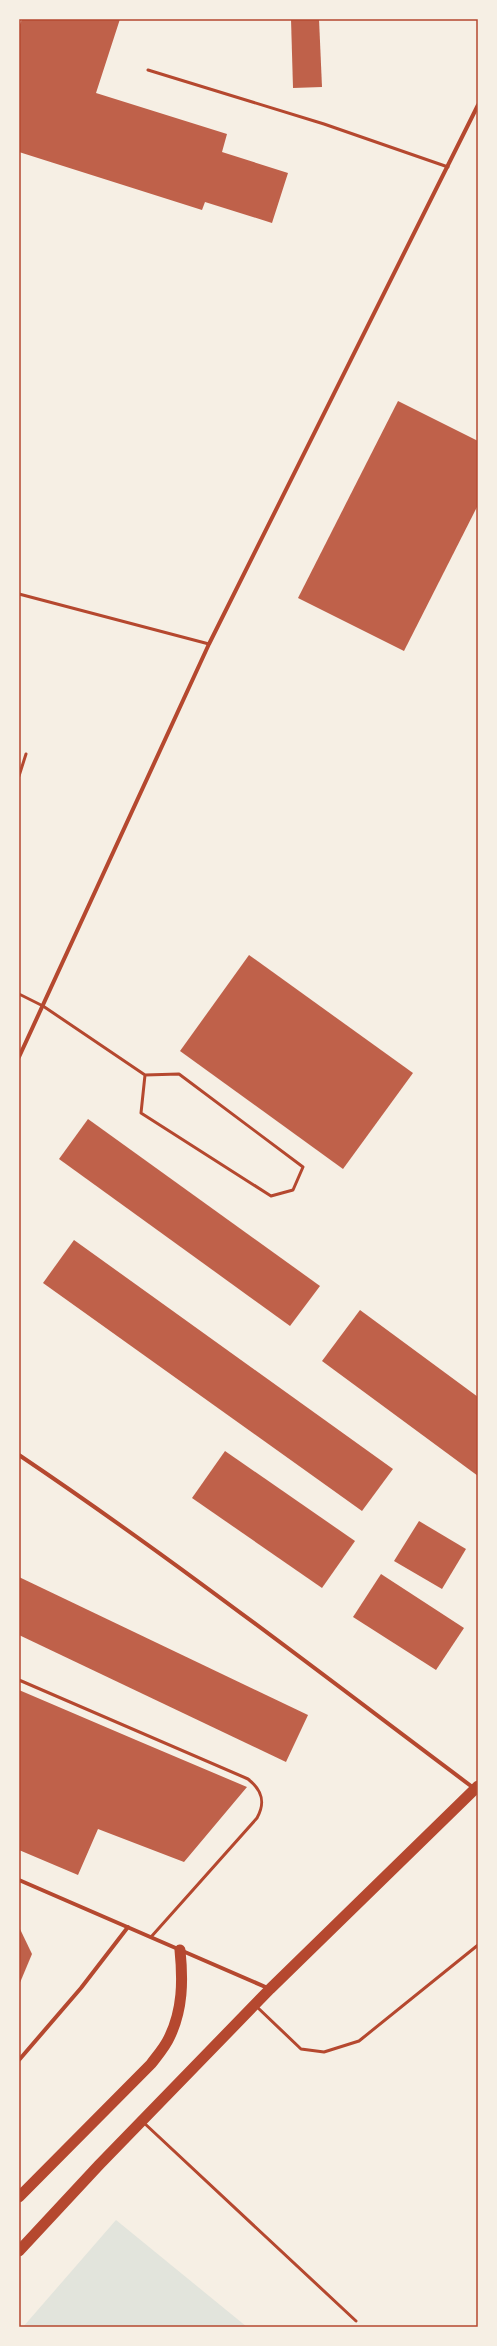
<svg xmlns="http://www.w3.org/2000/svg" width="497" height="2346" font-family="'Golos Text',sans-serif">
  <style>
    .green { fill: #e2e4dc }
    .building { fill: #bf614a }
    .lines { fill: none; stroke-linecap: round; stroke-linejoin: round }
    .service { stroke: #b5482f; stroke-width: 3 }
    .minor { stroke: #b5482f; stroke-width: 4 }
    .trunk { stroke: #b5482f; stroke-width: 11 }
    .neatline { fill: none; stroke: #b5482f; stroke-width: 1.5 }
  </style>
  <rect width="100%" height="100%" fill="#f6efe4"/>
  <!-- green -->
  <polygon class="green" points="116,2220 247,2327 23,2327"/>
  <!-- building -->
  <g class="building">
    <polygon points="22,19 120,19 96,93 227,134 222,152 288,173 272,223 205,202 202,210 19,152 19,27"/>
    <polygon points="291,19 319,19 322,87 293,88"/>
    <polygon points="398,401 478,441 478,505 404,651 298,598"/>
    <polygon points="249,955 413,1073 343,1169 180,1051"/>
    <polygon points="88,1119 320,1286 290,1326 59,1159"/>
    <polygon points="74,1240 393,1469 362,1511 43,1283"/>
    <polygon points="360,1310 478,1397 478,1476 322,1361"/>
    <polygon points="225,1451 355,1541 322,1588 192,1498"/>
    <polygon points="419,1521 466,1549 442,1589 394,1561"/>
    <polygon points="381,1574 464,1628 436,1670 353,1617"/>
    <polygon points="19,1577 308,1715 286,1762 19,1635"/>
    <polygon points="19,1690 136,1740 247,1787 184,1862 98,1829 78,1875 19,1850"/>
    <polygon points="19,1927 32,1954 19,1985"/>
  </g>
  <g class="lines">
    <!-- service -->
    <g class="service">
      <polyline points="148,70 324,124 448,167"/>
      <polyline points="19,594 209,644"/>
      <polyline points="19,776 26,754"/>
      <polyline points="19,994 43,1006 145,1075 179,1074 303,1167 293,1190 271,1196 141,1113 145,1075"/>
      <path d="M19,1680L248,1779C262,1790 266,1802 257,1818L151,1937"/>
      <polyline points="256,2006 301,2049 324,2052 359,2041 478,1945"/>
      <polyline points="143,2122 356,2321"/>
    </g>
    <!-- minor -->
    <g class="minor">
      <polyline points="19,1057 209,644 478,105"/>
      <path d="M19,1455C175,1560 324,1676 475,1789"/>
      <polyline points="19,1880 270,1989"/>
      <polyline points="19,2060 81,1988 128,1927"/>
    </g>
    <!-- trunk -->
    <g class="trunk">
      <path d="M19,2197L151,2064C157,2056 165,2047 169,2038C183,2010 183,1980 180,1950"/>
      <polyline points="19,2251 99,2165 270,1989 478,1786"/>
    </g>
  </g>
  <!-- border -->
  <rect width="497" height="2346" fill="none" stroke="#f6efe4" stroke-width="40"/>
  <rect x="20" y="20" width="457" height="2306" class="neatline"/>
</svg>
